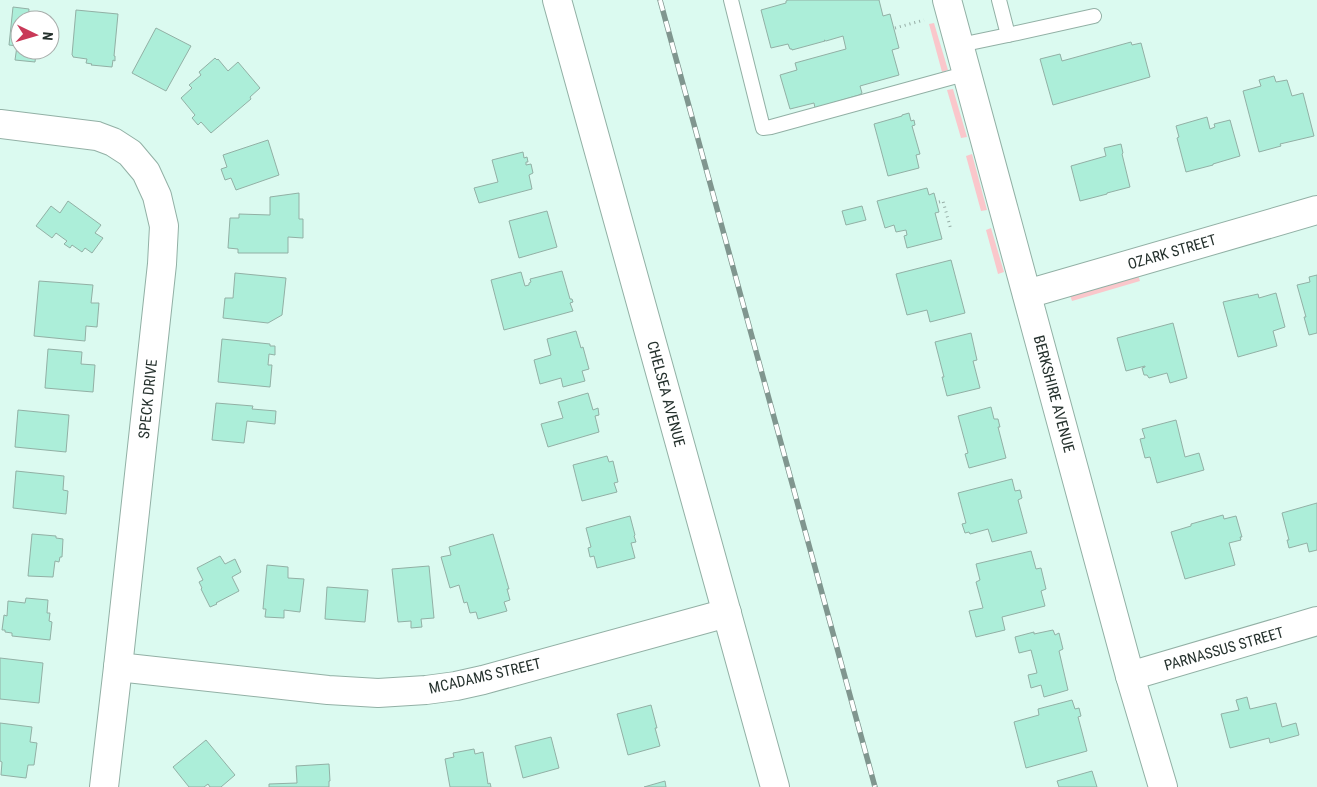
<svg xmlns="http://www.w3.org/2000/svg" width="1317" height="787" font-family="'Roboto Condensed',sans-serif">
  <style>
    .green { fill: #fac7cb }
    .building { fill: #aceed9; stroke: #92b0a5 }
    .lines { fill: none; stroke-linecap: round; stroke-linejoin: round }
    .service-casing { stroke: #92b0a5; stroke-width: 16 }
    .minor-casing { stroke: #92b0a5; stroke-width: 30 }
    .tertiary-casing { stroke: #92b0a5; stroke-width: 30 }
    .path { stroke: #96ada6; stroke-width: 3; stroke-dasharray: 1 4; stroke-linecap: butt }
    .service { stroke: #fff; stroke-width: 14 }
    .minor { stroke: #fff; stroke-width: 28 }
    .tertiary { stroke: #fff; stroke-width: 28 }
    .rail-casing { stroke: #80968f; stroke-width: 5.5 }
    .rail { stroke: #fff; stroke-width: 4; stroke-dasharray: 11; stroke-linecap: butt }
    .labels { text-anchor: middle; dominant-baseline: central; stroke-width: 4.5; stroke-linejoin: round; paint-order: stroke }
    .street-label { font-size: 15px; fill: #25312d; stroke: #fff }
  </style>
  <rect width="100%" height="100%" fill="#dbfaf0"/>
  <!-- green -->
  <g class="green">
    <polygon points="934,23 948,70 942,72 929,24"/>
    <polygon points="953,89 967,137 961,138 947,90"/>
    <polygon points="972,154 987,210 981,211 966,156"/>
    <polygon points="991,228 1004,272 998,274 986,230"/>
    <polygon points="1138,275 1140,281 1072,301 1070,295"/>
  </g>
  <!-- building -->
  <g class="building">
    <polygon points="788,0 879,0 883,16 890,14 899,48 892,50 899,75 860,86 862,93 859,95 815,108 814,103 790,109 780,75 797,70 795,63 846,49 843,36 826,41 824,40 825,41 792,50 792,49 790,49 788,44 771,48 761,10 786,3 786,1"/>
    <polygon points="13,7 29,9 28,19 39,20 20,20 20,50 46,50 46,54 36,53 35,62 15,60 17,46 9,45"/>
    <polygon points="76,10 118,14 114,56 115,56 115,61 113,60 112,67 91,65 92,64 86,63 87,59 73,57 73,56 72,55"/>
    <polygon points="156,28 191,46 166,91 132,73"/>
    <polygon points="1131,42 1132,45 1141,43 1150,77 1053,105 1040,59 1060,54 1062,61"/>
    <polygon points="215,58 217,60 218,59 228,71 238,62 260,88 250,97 251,99 211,133 201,122 198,125 192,118 195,115 181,98 192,88 189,85 201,75 199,72"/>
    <polygon points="1274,76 1276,82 1287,80 1292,96 1303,93 1314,136 1280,144 1281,146 1259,152 1243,91 1261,86 1259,80"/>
    <polygon points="909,113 911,121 914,120 915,125 912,126 920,154 916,155 919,168 888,176 874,124 902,116 902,115"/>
    <polygon points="1207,117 1210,129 1215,127 1214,124 1230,120 1240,156 1213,164 1213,165 1186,172 1177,138 1179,137 1176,126"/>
    <polygon points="268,140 279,175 236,190 231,178 225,180 221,169 227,167 223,155"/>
    <polygon points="1121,144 1123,153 1122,154 1130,187 1107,193 1107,194 1080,201 1071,166 1106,156 1104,148"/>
    <polygon points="523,152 524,158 527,157 528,162 526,162 526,165 531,164 533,173 529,175 532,189 479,203 474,188 498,182 492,160"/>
    <polygon points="927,188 929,195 934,193 939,212 935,213 942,239 907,248 904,236 907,235 906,230 896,232 894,225 885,228 877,201"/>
    <polygon points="299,193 299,219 303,219 303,238 288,237 288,253 238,253 238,249 228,248 230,218 239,218 239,214 270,215 270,197"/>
    <polygon points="68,201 101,225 95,233 103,238 92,253 85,248 82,252 72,245 70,248 64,244 67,241 56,233 52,238 36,226 51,206 60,213"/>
    <polygon points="862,206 866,220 846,225 842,211"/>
    <polygon points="547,211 557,247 519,258 509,221"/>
    <polygon points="951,260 965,313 930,322 927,310 907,315 896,274"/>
    <polygon points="562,271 570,299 572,299 573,302 570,303 573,311 504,330 491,280 521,272 525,286 529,285 529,283 531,282 530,279"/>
    <polygon points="235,273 286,278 282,315 268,323 223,318 225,298 233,298"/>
    <polygon points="1317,275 1317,333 1309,335 1304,317 1306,317 1297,285 1310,282 1309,277"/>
    <polygon points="39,281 93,285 91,303 99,303 97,327 86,326 85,341 34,336"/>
    <polygon points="1276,293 1285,327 1273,331 1277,346 1238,357 1223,302 1258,294 1259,298"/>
    <polygon points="1173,323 1187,378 1170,383 1167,373 1149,378 1147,375 1144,375 1142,368 1145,367 1145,366 1126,371 1117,338"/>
    <polygon points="576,331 581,348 583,347 589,369 582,371 585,381 563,387 561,378 540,384 534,360 551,355 547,339"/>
    <polygon points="971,333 977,360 973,361 980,388 947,396 942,377 944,377 935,342"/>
    <polygon points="222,339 270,344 270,346 275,346 275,355 269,354 268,365 272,365 270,387 218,382"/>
    <polygon points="48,349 82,352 81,364 95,365 93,392 45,388"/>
    <polygon points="588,393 593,410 598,408 599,415 595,416 599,432 548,447 541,424 563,418 558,402"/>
    <polygon points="216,403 253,406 252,409 276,411 275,424 247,421 244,443 212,440"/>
    <polygon points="991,407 994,419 998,419 1000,427 998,427 1006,458 969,468 965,454 968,453 958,416"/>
    <polygon points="18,410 69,415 66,452 15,447"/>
    <polygon points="1176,420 1185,457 1199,453 1204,470 1157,483 1150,457 1145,458 1140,439 1145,438 1142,429"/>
    <polygon points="607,456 609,462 613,461 618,482 614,483 617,492 582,501 573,465"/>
    <polygon points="16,471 64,476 63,490 68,491 66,514 13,508"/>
    <polygon points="1012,479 1015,491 1020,490 1022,498 1018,500 1027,533 992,542 988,529 970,534 969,532 965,533 962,524 966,523 958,493"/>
    <polygon points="1317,503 1317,550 1309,552 1307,543 1289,548 1287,540 1289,540 1282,513"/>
    <polygon points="1223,515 1224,519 1236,516 1242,537 1240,537 1241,540 1229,543 1235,565 1185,579 1171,532 1191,526 1191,524"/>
    <polygon points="630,516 635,535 634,536 636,542 631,543 635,558 597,568 594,556 590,557 588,548 591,547 586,528"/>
    <polygon points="32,534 56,536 56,538 63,539 62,557 60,557 59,562 55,561 53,577 28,576"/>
    <polygon points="493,534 509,589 507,589 510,600 504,602 507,611 478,619 476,612 470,613 467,602 464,603 459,585 450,588 441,557 451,555 449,547"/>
    <polygon points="1031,551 1036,569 1041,568 1046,589 1041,591 1045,606 1002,617 1005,630 976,637 969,611 983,608 976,582 980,580 976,564"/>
    <polygon points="220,556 225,564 235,559 241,572 232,577 239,591 216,603 217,604 210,607 201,589 202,588 199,582 203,580 197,568"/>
    <polygon points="267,565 288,567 288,578 304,579 300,612 284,610 284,618 265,617 266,609 263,609"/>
    <polygon points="429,566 434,618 421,619 422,627 411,628 411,621 398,622 392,569"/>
    <polygon points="327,587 368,590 365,622 325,619"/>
    <polygon points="26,598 48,600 47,613 50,613 49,621 52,622 50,640 12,636 12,633 5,632 5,630 2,630 4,615 7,616 8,601 25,603"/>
    <polygon points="1053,630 1055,635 1059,633 1063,649 1059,651 1068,690 1044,697 1041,685 1031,688 1028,675 1037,673 1031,650 1019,653 1015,637 1034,632 1034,634"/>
    <polygon points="0,658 43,663 39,703 0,699"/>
    <polygon points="1247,697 1250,709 1276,703 1282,727 1296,723 1299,735 1270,743 1269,738 1230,748 1221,714 1239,710 1236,700"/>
    <polygon points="1072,700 1075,709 1079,708 1081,716 1078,717 1087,751 1026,768 1014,722 1039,715 1038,709"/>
    <polygon points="651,705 657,728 655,728 660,746 628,755 617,714"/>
    <polygon points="0,723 32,727 30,742 37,743 34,765 28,765 26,778 1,775 2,762 0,761"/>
    <polygon points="551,737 559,768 523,778 515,746"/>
    <polygon points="206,740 235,775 221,787 210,787 208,784 204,787 189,787 173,767"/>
    <polygon points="474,749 475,754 483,752 488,784 490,783 491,787 450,787 445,759 454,757 453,753"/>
    <polygon points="329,764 330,781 329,781 329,787 269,787 269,784 297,783 296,766"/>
    <polygon points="1092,771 1097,787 1059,787 1057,781"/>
    <polygon points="665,781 666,787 644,787"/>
  </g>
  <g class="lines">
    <!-- service casing -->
    <g class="service-casing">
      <g id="service">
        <polyline points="731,0 763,128 771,127 968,73"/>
        <polyline points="999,0 1008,35 1094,16"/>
        <polyline points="960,45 1008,35"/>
      </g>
    </g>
    <!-- minor casing -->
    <g class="minor-casing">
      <g id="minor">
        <polyline points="947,0 1130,676 1163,787"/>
        <polyline points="0,124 97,136 113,142 130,153 146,172 157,196 164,226 162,264 118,667 104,787"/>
        <polyline points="1027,294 1317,210"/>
        <polyline points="118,667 328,690 378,693 426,690 456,686 483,680 727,613"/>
        <polyline points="1130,676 1317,621"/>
      </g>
    </g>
    <!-- tertiary casing -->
    <g class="tertiary-casing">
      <polyline id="tertiary" points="557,0 775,787"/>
    </g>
    <!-- path -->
    <g class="path">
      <polyline points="895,28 924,20"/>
      <polyline points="939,202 943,201 951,230"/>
    </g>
    <!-- service -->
    <use href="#service" class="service"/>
    <!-- minor -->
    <use href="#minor" class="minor"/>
    <!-- tertiary -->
    <use href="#tertiary" class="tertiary"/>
    <!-- rail casing -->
    <g class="rail-casing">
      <polyline id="rail" points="660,0 875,787"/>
    </g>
    <!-- rail -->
    <use href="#rail" class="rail"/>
  </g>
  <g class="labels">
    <!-- street labels -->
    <g class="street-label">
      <text transform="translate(1172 252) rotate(-16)">OZARK STREET</text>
      <text transform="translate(666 394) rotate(75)">CHELSEA AVENUE</text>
      <text transform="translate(1054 394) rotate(75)">BERKSHIRE AVENUE</text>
      <text transform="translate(148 399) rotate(-84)">SPECK DRIVE</text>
      <text transform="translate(1224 649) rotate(-16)">PARNASSUS STREET</text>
      <text transform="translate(485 676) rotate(-13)">MCADAMS STREET</text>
    </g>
  </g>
  <!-- north arrow -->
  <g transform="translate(35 35) rotate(95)"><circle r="24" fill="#ffffff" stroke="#a8adab"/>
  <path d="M0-4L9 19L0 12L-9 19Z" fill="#c93958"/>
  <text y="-8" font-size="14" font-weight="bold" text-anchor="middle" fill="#25312d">N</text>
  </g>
</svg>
